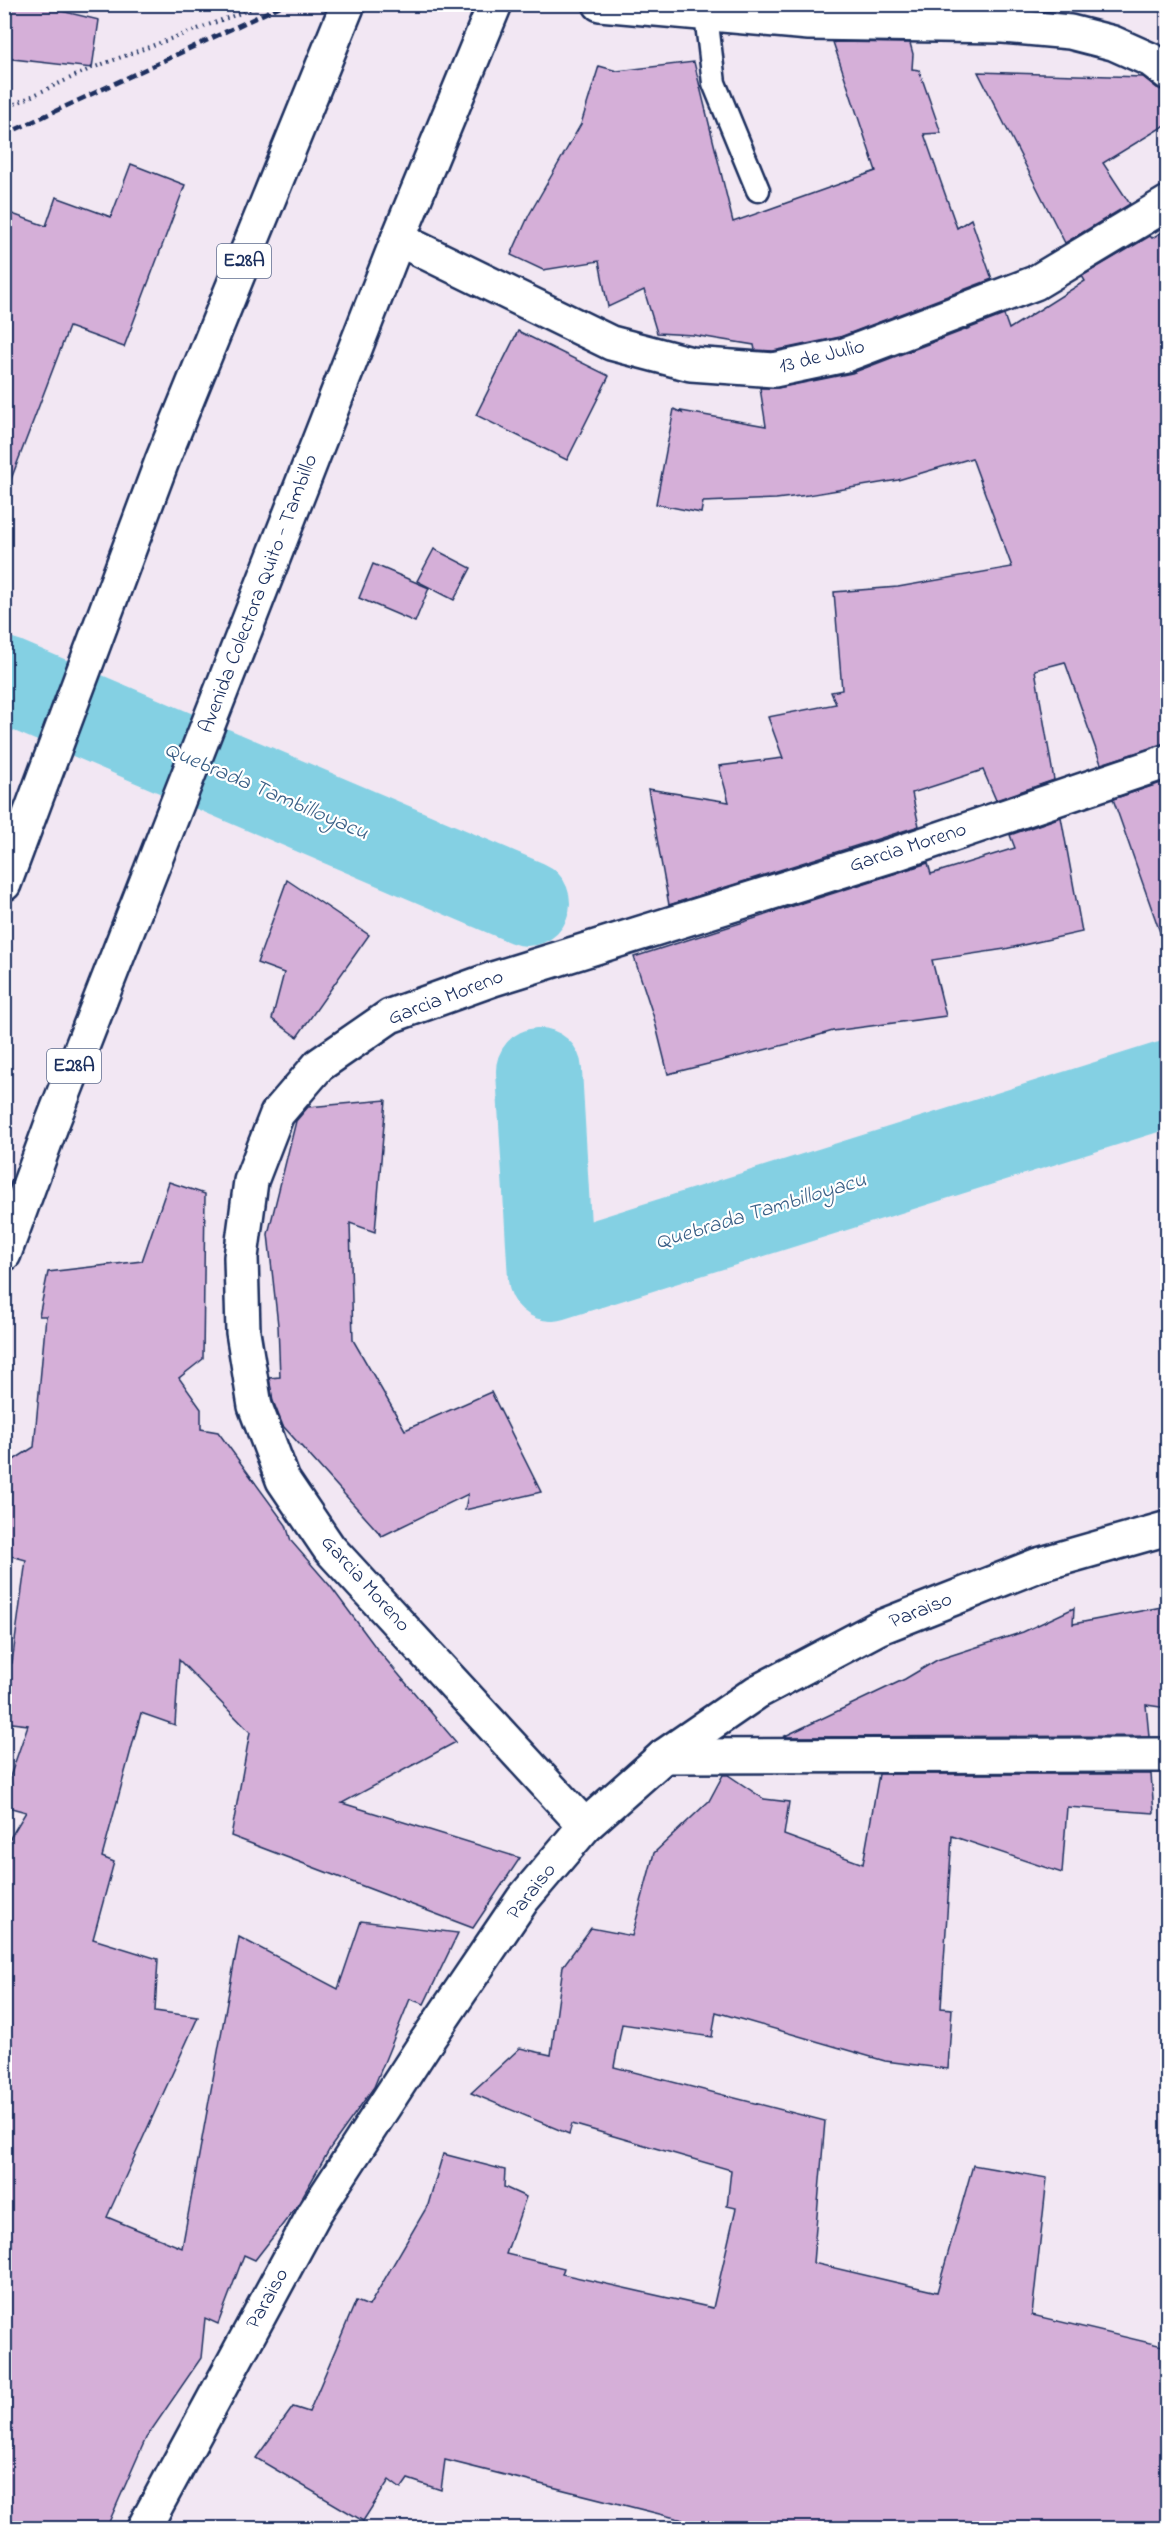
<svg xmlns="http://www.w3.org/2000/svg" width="1172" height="2533" font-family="'Indie Flower',sans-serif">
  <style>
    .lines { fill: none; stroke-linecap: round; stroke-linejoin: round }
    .river { stroke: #84d0e3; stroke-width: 86 }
    .building { fill: #d5afd8; stroke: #1b2f5e; stroke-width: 1.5 }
    .lane-casing { stroke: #1b2f5e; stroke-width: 27 }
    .street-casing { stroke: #1b2f5e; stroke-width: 38 }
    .secondary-casing { stroke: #1b2f5e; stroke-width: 38 }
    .highway-casing { stroke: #1b2f5e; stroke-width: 38 }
    .path { stroke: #1b2f5e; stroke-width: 4; stroke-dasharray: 1.5 4.5; stroke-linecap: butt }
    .lane { stroke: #fff; stroke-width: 22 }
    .street { stroke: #fff; stroke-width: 33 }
    .secondary { stroke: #fff; stroke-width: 33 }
    .highway { stroke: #fff; stroke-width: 33 }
    .rail { stroke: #1b2f5e; stroke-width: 4.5; stroke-dasharray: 9 4.5; stroke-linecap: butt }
    .labels { text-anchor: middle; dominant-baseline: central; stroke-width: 4.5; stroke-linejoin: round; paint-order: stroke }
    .shield { fill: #fff; stroke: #5f6d8e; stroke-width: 1.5 }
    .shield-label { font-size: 20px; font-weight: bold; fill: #1b2f5e }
    .street-label { font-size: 21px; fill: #1b2f5e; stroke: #fff }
    .water-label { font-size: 22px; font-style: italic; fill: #3a5f86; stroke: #fff }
  </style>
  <rect width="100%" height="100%" fill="#f2e7f3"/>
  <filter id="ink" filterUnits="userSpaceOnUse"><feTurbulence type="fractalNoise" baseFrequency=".0167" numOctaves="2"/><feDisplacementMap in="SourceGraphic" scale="12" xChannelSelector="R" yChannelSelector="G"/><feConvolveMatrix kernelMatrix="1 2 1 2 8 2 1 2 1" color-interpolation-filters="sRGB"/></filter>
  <g filter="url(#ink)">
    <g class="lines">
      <!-- river -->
      <g class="river">
        <polyline points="4,680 527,903"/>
        <polyline points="539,1071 551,1278 1168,1084"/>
      </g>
    </g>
    <!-- building -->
    <g class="building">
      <polygon points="4,4 32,4 99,20 92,68 4,58"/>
      <polygon points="833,42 910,43 913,54 912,69 919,70 941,133 924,134 957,228 971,219 992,279 840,337 773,351 755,350 754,345 693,335 657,333 644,290 608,307 599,261 543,270 511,255 529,215 581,124 599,66 617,71 694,62 733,222 876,171"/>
      <polygon points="978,72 1143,77 1157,88 1167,91 1167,124 1103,163 1130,204 1065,243"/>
      <polygon points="131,164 185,185 124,347 69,327 8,487 4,486 4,211 46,226 56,197 111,217"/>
      <polygon points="1167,229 1167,743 1101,764 1065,662 1035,670 1054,780 996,800 983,770 912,793 919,826 669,905 648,789 729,802 719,766 783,758 768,717 836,704 831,692 842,690 834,592 898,587 1012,567 972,458 898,480 808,495 776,499 703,502 701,513 656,504 674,409 682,413 681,411 766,426 760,388 778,388 852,373 1004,315 1009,329 1085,281 1082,276 1150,236 1152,238"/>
      <polygon points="518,331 609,376 567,460 476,415"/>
      <polygon points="434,549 471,568 454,600 417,581"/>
      <polygon points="373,564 429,588 415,622 359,598"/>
      <polygon points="1167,781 1167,937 1162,938 1113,799"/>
      <polygon points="1061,817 1082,932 1005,949 932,960 946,1016 833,1031 792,1043 668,1074 654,1018 634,957 928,863 931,874 1015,848 1010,835"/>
      <polygon points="287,880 369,935 297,1037 272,1019 284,973 257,963"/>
      <polygon points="386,1100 375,1232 350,1223 353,1340 405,1430 491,1392 541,1492 465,1510 468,1494 382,1536 283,1426 273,1401 269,1378 280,1377 278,1325 268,1234 296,1121 308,1107"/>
      <polygon points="169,1182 205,1194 203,1359 179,1378 201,1409 201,1429 218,1432 286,1525 291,1541 331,1587 377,1649 456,1742 342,1803 520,1858 473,1928 231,1836 250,1732 179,1660 175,1725 141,1713 102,1857 114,1862 93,1939 158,1959 155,2011 198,2017 107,2217 182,2248 239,1937 338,1989 361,1921 458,1933 424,2004 410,1999 374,2087 331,2147 297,2206 255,2260 244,2255 218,2324 205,2318 201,2358 146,2438 106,2529 4,2529 4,1848 26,1812 4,1806 4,1794 28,1725 4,1722 4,1663 12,1663 26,1560 4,1554 4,1466 34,1447 46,1316 39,1316 48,1272 142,1261"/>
      <polygon points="1167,1606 1167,1708 1146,1705 1149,1736 783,1737 905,1679 937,1660 1023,1632 1074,1608 1073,1624"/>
      <polygon points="879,1774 1151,1774 1154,1813 1067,1807 1062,1873 952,1836 941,2008 952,2009 948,2069 885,2061 716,2012 712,2037 622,2024 614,2067 825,2121 813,2263 937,2292 973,2165 1047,2178 1032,2315 1167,2347 1167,2529 719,2529 445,2460 441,2490 408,2479 401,2489 389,2480 363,2521 256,2458 293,2407 309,2412 356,2301 369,2306 428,2205 443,2154 505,2170 504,2187 526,2197 506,2254 564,2268 562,2274 713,2308 736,2208 727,2206 731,2170 572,2124 569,2134 471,2093 520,2048 551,2055 563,1966 591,1928 632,1936 654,1853 709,1801 723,1775 728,1775 764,1799 789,1802 784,1835 863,1864"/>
    </g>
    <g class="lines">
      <!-- lane casing -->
      <g class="lane-casing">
        <polyline id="lane" points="706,15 714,83 758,190"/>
      </g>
      <!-- street casing -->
      <g class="street-casing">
        <polyline id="street" points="664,1756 1168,1755"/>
      </g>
      <!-- secondary casing -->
      <g class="secondary-casing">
        <g id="secondary">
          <polyline points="600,4 809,23 1003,26 1070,32 1113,43 1151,60 1168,73"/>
          <polyline points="398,239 611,343 691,364 774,370 845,355 1035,283 1168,203"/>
          <polyline points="585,1826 329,1548 283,1480 255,1406 243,1332 241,1257 251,1181 277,1114 319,1065 390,1016 493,979 892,855 1168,761"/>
          <polyline points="144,2528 314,2214 424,2045 523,1899 585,1826 664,1756 757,1692 878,1628 1038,1565 1168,1528"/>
        </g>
      </g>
      <!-- highway casing -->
      <g class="highway-casing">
        <g id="highway">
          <polyline points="4,884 162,461 348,4"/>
          <polyline points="4,1254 51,1126 398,239 495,4"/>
        </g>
      </g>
      <!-- path -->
      <polyline class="path" points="4,109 92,68 265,4"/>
      <!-- lane -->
      <use href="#lane" class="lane"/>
      <!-- street -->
      <use href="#street" class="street"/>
      <!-- secondary -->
      <use href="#secondary" class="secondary"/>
      <!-- highway -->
      <use href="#highway" class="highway"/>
      <!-- rail -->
      <polyline class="rail" points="4,135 285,4"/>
    </g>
  </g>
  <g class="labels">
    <!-- shield labels -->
    <g class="shield">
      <rect x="217" y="244" width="54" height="34" rx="4.5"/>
      <rect x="47" y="1049" width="54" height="34" rx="4.5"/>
    </g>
    <g class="shield-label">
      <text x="244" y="261">E28A</text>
      <text x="74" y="1066">E28A</text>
    </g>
    <!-- street labels -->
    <g class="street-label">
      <text transform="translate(822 357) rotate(-14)">13 de Julio</text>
      <text transform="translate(259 594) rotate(-69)">Avenida Colectora Quito - Tambillo</text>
      <text transform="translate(908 848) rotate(-18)">Garcia Moreno</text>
      <text transform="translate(446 998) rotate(-21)">Garcia Moreno</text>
      <text transform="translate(365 1584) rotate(48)">Garcia Moreno</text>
      <text transform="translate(921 1611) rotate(-22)">Paraiso</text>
      <text transform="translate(532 1892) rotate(-52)">Paraiso</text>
      <text transform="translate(268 2299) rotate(-61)">Paraiso</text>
    </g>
    <!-- water labels -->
    <g class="water-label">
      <text transform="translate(266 792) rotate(23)">Quebrada Tambilloyacu</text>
      <text transform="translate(761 1212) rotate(-17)">Quebrada Tambilloyacu</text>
    </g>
  </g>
  <!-- margin -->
  <rect width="1172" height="2533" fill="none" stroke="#fff" stroke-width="24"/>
  <rect x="12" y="12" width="1148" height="2509" fill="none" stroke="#1b2f5e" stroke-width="2" filter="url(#ink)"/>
</svg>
